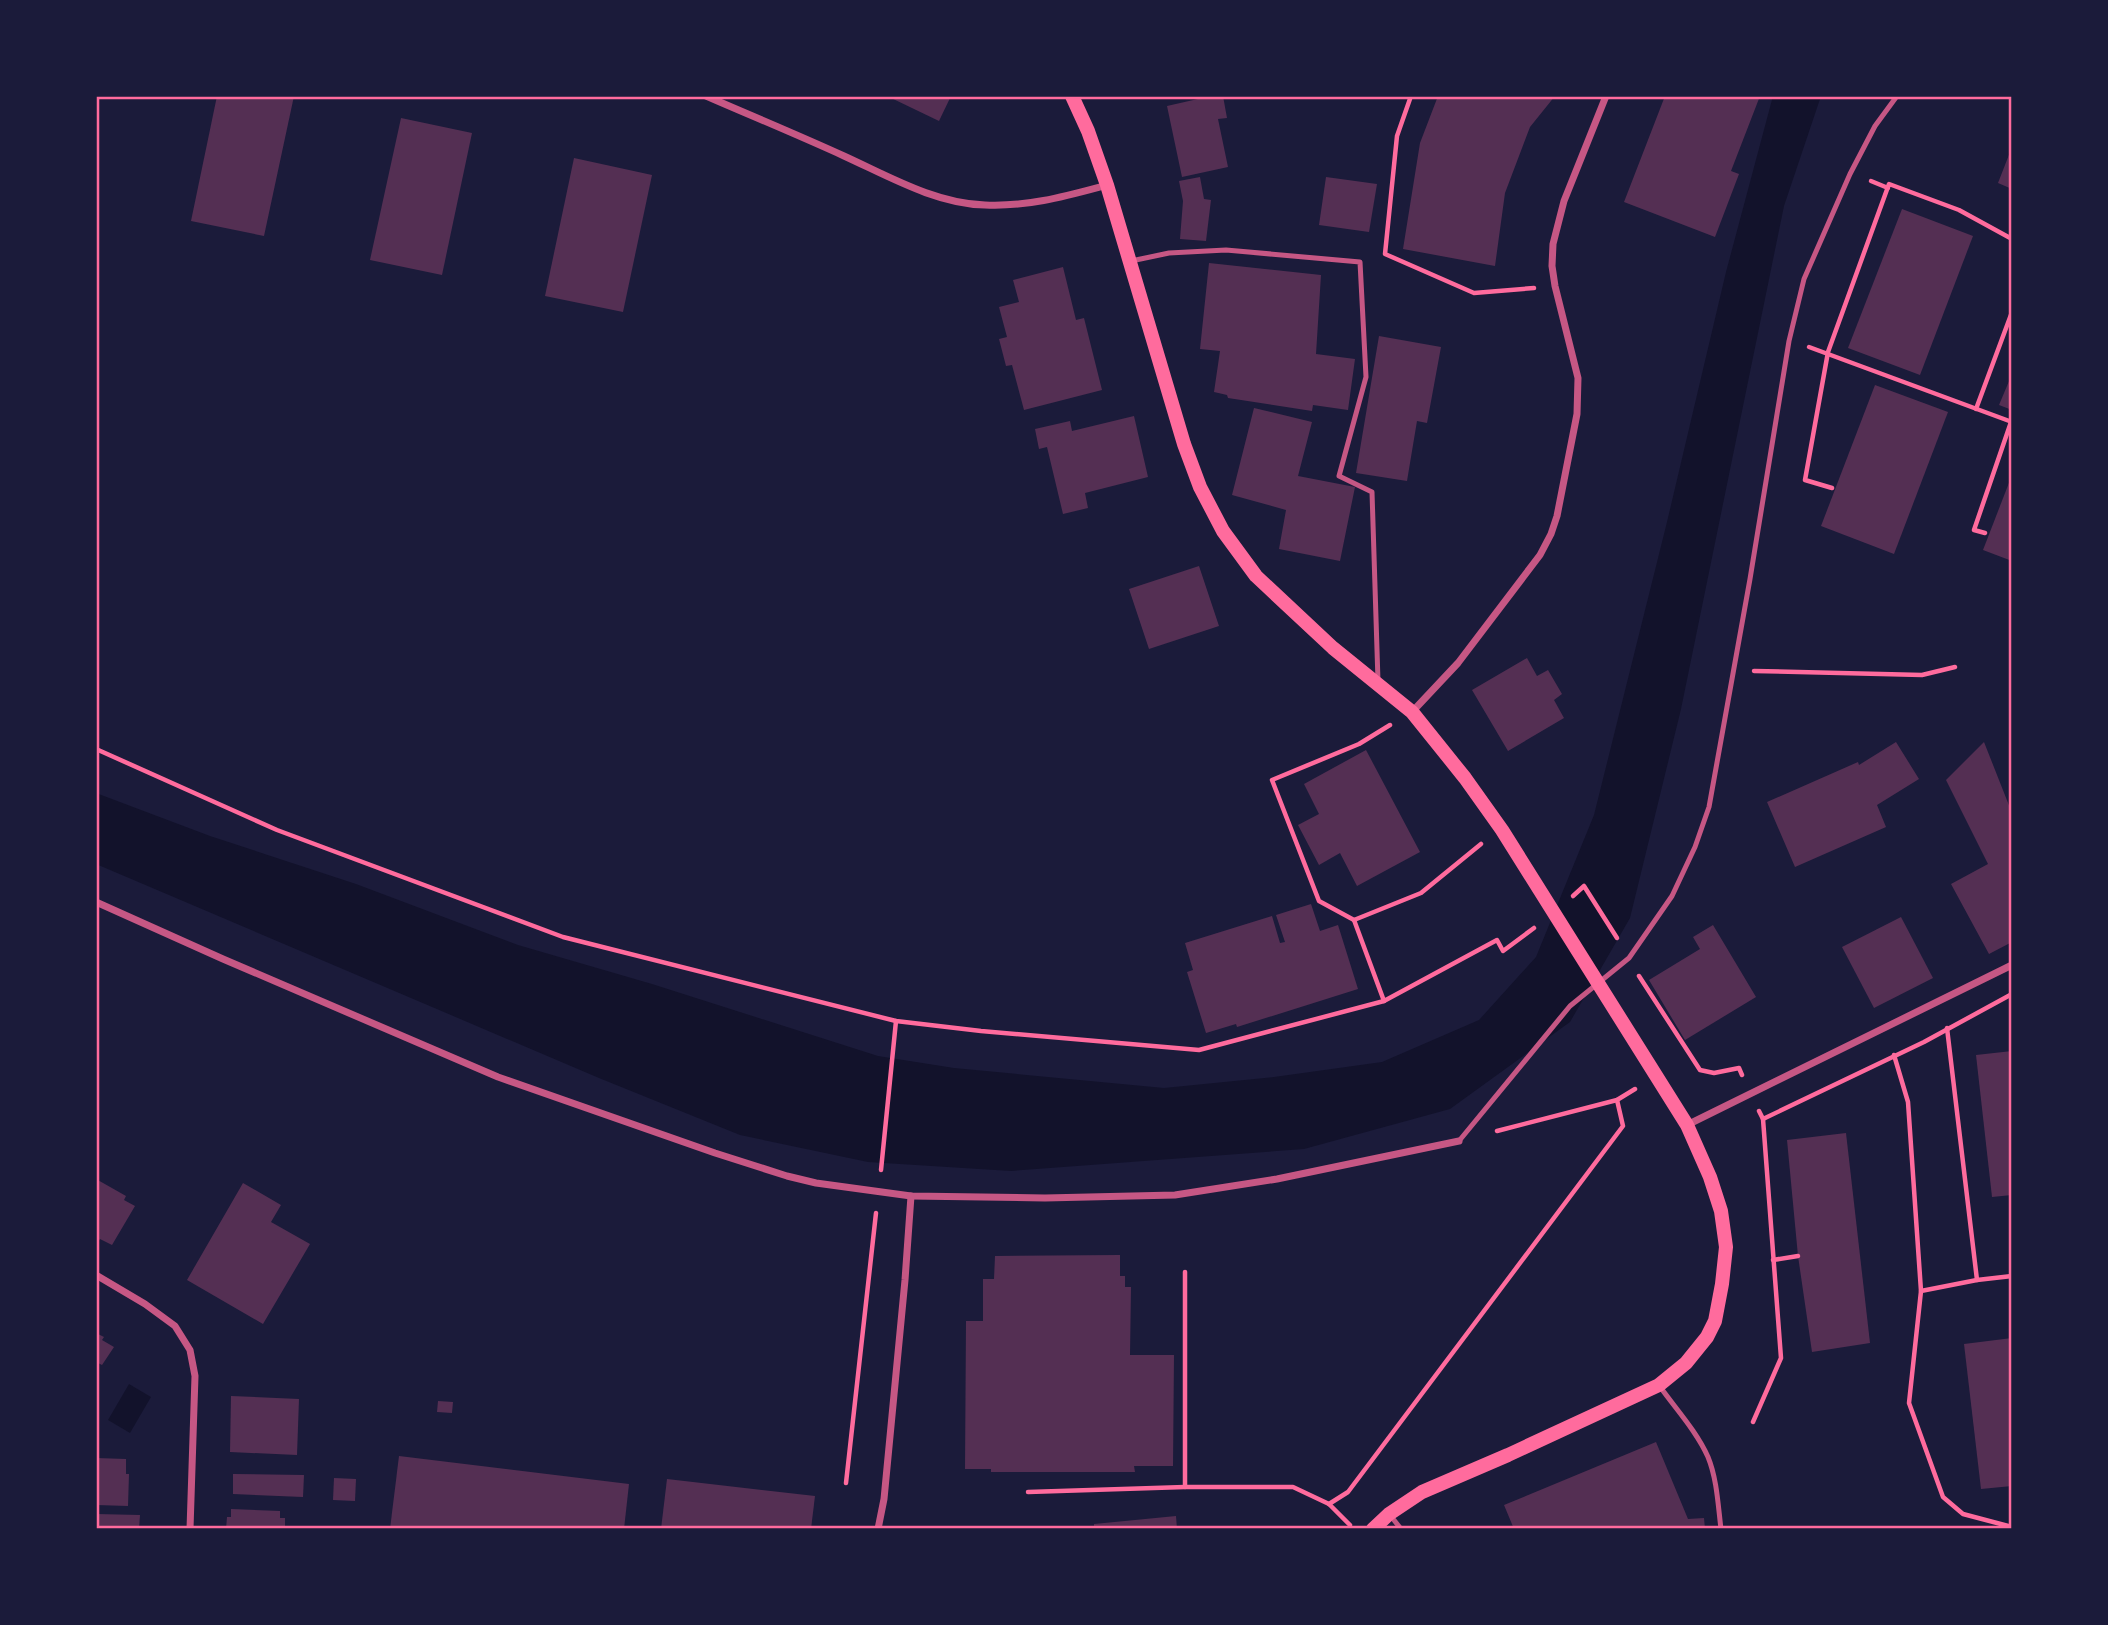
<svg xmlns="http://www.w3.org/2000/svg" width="2108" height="1625" font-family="Merriweather,serif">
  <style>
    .water { fill: #12122b }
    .building { fill: #542f53 }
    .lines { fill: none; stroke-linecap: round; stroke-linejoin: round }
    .path { stroke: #ff6b9d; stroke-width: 4.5 }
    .service { stroke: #c65784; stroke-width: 5 }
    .minor { stroke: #c65784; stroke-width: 7 }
    .secondary { stroke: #ff6b9d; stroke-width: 14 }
    .neatline { fill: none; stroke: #ff6b9d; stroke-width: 2.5 }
  </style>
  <rect width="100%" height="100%" fill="#1b1b3a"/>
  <!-- water -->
  <g class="water">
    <polygon points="1773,96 1821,96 1784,206 1681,709 1630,918 1570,1022 1450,1109 1304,1149 1011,1171 868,1162 740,1135 599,1078 96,864 96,793 210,836 356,884 518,945 652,984 878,1056 954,1068 1164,1088 1274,1077 1382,1062 1479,1020 1536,957 1594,815 1667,522 1726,272"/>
    <polygon points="129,1384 151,1397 130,1433 108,1420"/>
  </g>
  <!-- building -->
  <g class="building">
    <polygon points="217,96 294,96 264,236 191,221"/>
    <polygon points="887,96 951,96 939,121"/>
    <polygon points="1211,96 1223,96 1227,118 1218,119 1228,167 1182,177 1167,106"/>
    <polygon points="1438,96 1555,96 1530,127 1505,193 1495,266 1403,249 1420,143"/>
    <polygon points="1665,96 1760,96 1731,171 1739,174 1715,237 1624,202"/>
    <polygon points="401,118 472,133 442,275 370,260"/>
    <polygon points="2012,147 2012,189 1998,183"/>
    <polygon points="574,158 652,175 623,312 545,296"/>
    <polygon points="1200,177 1204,199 1211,200 1206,241 1180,239 1183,201 1179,181"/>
    <polygon points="1326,177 1377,184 1369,232 1319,225"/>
    <polygon points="1902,209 1973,236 1920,375 1848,348"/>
    <polygon points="1209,263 1321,275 1316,354 1355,359 1348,410 1313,405 1312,411 1228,398 1227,395 1214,392 1220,351 1200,349"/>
    <polygon points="1063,267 1076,320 1084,318 1102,390 1024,410 1012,365 1006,366 999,339 1007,337 999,307 1019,302 1013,280"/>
    <polygon points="1379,336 1441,347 1427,423 1417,421 1407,481 1356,473"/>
    <polygon points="2012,374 2012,410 1999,405"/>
    <polygon points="1875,385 1948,412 1894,554 1821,526"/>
    <polygon points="1254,408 1312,422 1298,476 1355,487 1340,561 1279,549 1286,510 1232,495"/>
    <polygon points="1134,416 1148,477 1085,493 1088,508 1063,514 1047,447 1039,449 1035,429 1070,421 1072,431"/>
    <polygon points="2012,475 2012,561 1983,550"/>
    <polygon points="1199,566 1219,626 1149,649 1129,589"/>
    <polygon points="1527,658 1537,676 1548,670 1562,694 1554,700 1564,718 1508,751 1472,690"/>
    <polygon points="1896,742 1919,779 1877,805 1886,827 1795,867 1767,802 1858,762 1859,765"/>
    <polygon points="1984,742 2012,813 2012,942 1989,954 1951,884 1988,864 1946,780"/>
    <polygon points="1366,750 1420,852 1357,886 1340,853 1319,865 1298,825 1319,814 1304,784"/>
    <polygon points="1311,904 1320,931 1338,925 1358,989 1237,1027 1236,1024 1206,1033 1187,972 1193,970 1185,943 1272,916 1280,943 1285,942 1276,915"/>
    <polygon points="1901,917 1933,978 1874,1008 1842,947"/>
    <polygon points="1713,925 1756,997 1685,1040 1649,980 1700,949 1693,937"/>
    <polygon points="2012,1051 2012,1195 1992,1197 1976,1055"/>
    <polygon points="1846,1133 1870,1343 1812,1352 1798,1256 1787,1140"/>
    <polygon points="96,1179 126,1196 124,1200 135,1206 112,1245 100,1239 96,1245"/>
    <polygon points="243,1183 281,1205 271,1222 310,1244 263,1324 187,1280"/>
    <polygon points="1120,1255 1120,1276 1125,1276 1125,1287 1131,1287 1130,1355 1174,1355 1173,1466 1134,1466 1135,1472 991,1472 991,1469 965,1469 966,1321 983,1321 983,1279 994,1279 995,1256"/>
    <polygon points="96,1333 104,1337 102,1340 114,1347 102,1365 96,1362"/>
    <polygon points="2012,1338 2012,1486 1981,1489 1964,1344"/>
    <polygon points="231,1396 299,1399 297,1455 230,1452"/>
    <polygon points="438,1401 453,1402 452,1413 437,1412"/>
    <polygon points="1656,1442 1688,1519 1704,1518 1705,1529 1514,1529 1504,1505"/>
    <polygon points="399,1456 629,1484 624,1529 390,1529"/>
    <polygon points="96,1458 126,1459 126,1474 129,1474 128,1506 96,1505"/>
    <polygon points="233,1474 304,1475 303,1497 233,1494"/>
    <polygon points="334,1478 356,1479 355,1501 333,1500"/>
    <polygon points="667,1479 815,1496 811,1529 661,1529"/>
    <polygon points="231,1509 280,1511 280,1518 285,1518 285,1529 226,1529 227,1517 231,1517"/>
    <polygon points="96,1514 140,1515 139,1529 96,1529"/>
    <polygon points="1176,1516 1177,1529 1094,1529 1094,1524"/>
  </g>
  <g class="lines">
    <!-- path -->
    <g class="path">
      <polyline points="1411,96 1397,136 1385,254 1474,293 1534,288"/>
      <polyline points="1871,181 1888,188"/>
      <polyline points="1809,347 2012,422"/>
      <polyline points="1976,409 2012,312"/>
      <polyline points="1832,488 1805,480 1828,352 1889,184 1959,210 2012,239"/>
      <polyline points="1985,533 1974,530 2011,422"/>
      <polyline points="1754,671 1922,675 1955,667"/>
      <polyline points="96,749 277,830 563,937 896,1021 981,1031 1199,1050 1384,1001"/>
      <polyline points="1481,844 1421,893 1354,920 1384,1001 1497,940 1503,951 1534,928"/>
      <polyline points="1573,896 1584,886 1617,938"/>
      <polyline points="1354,920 1319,901 1272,780 1359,744 1390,725"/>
      <polyline points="1639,976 1700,1070 1714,1073 1739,1068 1742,1075"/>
      <polyline points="1947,1028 1977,1280"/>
      <polyline points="1894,1055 1908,1102 1921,1291"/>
      <polyline points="1763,1119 1924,1042 2012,994"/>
      <polyline points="1497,1131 1617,1100 1635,1089"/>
      <polyline points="881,1170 896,1021"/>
      <polyline points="1773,1260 1798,1256"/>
      <polyline points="1185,1272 1185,1487"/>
      <polyline points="2012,1276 1977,1280 1921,1291 1909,1403 1943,1497 1963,1514 2012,1527"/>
      <polyline points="1753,1422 1781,1358 1763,1119 1759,1111"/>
      <polyline points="846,1483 876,1213"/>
      <polyline points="1028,1492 1185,1487 1293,1487 1329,1504 1350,1525"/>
      <polyline points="1329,1504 1348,1492 1623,1126 1617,1100"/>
    </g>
    <!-- service -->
    <g class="service">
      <polyline points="1131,261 1169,253 1226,250 1360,262 1366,377 1339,476 1372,492 1378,681"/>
      <polyline points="1459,1141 1570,1006 1629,958 1672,896 1695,847 1709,807 1750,579 1789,341 1804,279 1850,174 1875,126 1897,96"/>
      <path d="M1661,1388C1676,1409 1697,1432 1708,1457C1717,1479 1718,1505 1721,1529"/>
      <polyline points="1390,1515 1401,1529"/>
    </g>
    <!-- minor -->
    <g class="minor">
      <path d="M706,96C752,116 798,135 844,156C888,176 936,204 985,205C1028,207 1066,196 1107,185"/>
      <polyline points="1412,712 1458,663 1540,555 1551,534 1557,516 1577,414 1578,378 1555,286 1552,266 1553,244 1564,201 1606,96"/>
      <polyline points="96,902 223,959 498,1077 715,1153 787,1176 816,1183 911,1196 1045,1198 1175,1195 1277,1179 1459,1141"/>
      <polyline points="1687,1125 2012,965"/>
      <polyline points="96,1275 145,1304 175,1326 190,1350 195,1376 190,1529"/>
      <polyline points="878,1529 884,1499 905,1280 911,1196"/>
    </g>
    <!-- secondary -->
    <polyline class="secondary" points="1072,96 1088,131 1107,185 1184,444 1200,487 1223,531 1256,576 1333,648 1412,712 1465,778 1502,830 1687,1125 1710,1177 1721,1211 1726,1247 1722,1284 1715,1321 1707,1337 1686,1363 1659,1385 1508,1455 1422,1492 1389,1514 1373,1529"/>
  </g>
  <!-- border -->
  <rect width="2108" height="1625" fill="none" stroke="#1b1b3a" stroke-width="196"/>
  <rect x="98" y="98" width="1912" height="1429" class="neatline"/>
</svg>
